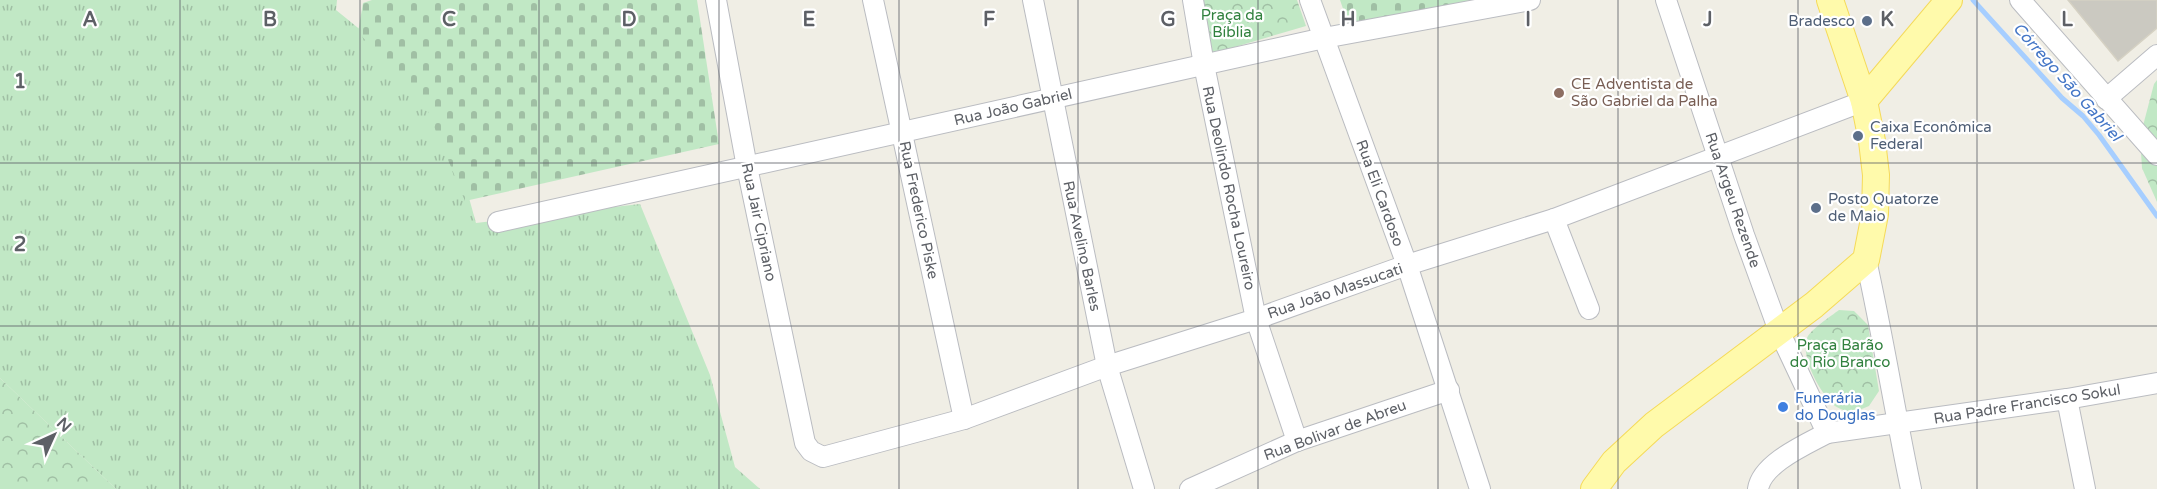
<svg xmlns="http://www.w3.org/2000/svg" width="2157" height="489" font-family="'Varela Round',sans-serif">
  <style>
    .grass { fill: url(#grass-tufts) }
    .forest { fill: url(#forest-crowns) }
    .cemetery { fill: url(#cemetery-stones) }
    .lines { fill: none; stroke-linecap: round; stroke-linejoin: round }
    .stream { stroke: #a6ceff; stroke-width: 5 }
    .building { fill: #cbc9c1; stroke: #d5d1c3; stroke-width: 1.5 }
    .minor-casing { stroke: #babcc1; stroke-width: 22 }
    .major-casing { stroke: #f5da59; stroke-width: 28 }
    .minor { stroke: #fff; stroke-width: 20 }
    .major { stroke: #fffaab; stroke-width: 26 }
    .grid { fill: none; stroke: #5d6066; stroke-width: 1.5; stroke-opacity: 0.55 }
    .service-dot { fill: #5c6f8a; stroke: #fff; stroke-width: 2 }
    .education-dot { fill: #8d6e63; stroke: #fff; stroke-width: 2 }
    .shop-dot { fill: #3f7fe0; stroke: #fff; stroke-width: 2 }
    .labels { text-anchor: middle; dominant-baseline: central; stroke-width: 4.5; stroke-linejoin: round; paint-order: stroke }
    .park-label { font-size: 15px; fill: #31813e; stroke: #fff }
    .service-label { font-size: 15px; fill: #4e5e75; stroke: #fff; text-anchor: start }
    .education-label { font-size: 15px; fill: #785e54; stroke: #fff; text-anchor: start }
    .street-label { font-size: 15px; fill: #5d6066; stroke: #fff }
    .shop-label { font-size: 15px; fill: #366cbe; stroke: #fff; text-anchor: start }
    .water-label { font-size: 16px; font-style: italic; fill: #4476c6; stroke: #fff }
    .grid-label { font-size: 20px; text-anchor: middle; font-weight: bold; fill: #5d6066; stroke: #fff; stroke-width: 4.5; stroke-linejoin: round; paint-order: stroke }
  </style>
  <defs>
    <pattern id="grass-tufts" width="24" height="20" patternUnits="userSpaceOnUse" patternTransform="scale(1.5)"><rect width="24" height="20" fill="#c1e8c5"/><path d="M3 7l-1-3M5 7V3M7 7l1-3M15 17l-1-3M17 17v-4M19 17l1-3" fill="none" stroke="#a0bfa4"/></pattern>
    <pattern id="forest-crowns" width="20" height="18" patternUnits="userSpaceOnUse" patternTransform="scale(1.5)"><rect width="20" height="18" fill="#c1e8c5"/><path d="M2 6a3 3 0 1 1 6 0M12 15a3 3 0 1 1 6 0" fill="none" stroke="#a0bfa4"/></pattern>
    <pattern id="cemetery-stones" width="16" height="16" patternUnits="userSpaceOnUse" patternTransform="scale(1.5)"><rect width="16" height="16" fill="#c1e8c5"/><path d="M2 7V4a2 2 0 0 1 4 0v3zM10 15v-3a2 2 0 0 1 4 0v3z" fill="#a0bfa4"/></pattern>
  </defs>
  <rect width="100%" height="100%" fill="#f0eee5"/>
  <!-- grass -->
  <polygon class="grass" points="0,0 337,0 336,10 389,53 447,119 476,223 640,204 710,375 735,467 760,489 116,489 0,378"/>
  <!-- forest -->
  <g class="forest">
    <polygon points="1203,0 1297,0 1306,26 1211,54"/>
    <polygon points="2157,80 2157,202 2142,168 2140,137 2154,84"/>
    <path d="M1839,310L1854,311L1868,325L1879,391L1869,406L1852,413C1847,411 1839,409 1835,406C1820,394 1800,356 1807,338C1810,330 1831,316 1839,310Z"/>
    <polygon points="0,378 116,489 0,489"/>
  </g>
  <!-- cemetery -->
  <g class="cemetery">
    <polygon points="372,0 697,0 719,144 465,201 428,111 358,32 363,3"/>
    <polygon points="1340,0 1472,0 1349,26"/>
  </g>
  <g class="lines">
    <!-- stream -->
    <polyline class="stream" points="1973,0 2062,98 2083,116 2099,135 2157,216"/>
  </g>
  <!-- building -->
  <polygon class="building" points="2068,0 2157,0 2157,28 2118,61"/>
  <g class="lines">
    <!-- minor casing -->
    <g class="minor-casing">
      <g id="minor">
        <polyline points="716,0 747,167 805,443 811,451 823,457 964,419 1107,366 1256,319 1407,265 1554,219 1864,101"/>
        <polyline points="873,0 964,419"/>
        <polyline points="1033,0 1107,366 1144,489"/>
        <polyline points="1193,0 1204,65 1256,319 1297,441"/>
        <polyline points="1310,0 1407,265 1480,489"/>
        <polyline points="1666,0 1744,235 1779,331 1827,433 2067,399 2157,383"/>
        <polyline points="2020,0 2157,155"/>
        <polyline points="2106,99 2157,55"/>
        <polyline points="1554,219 1589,309"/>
        <polyline points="498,222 1324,38 1530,0"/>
        <path d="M1866,260C1883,336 1895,413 1911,489"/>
        <polyline points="2067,399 2085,489"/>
        <polyline points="1190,489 1297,441 1449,390"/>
        <path d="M1758,489C1762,463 1807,444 1827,433"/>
      </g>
    </g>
    <!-- major casing -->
    <g class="major-casing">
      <g id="major">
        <polyline points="1864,101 1949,0"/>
        <polyline points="1594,489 1614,462 1654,425 1814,305 1866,260 1875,214 1876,175 1872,141 1864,101 1830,0"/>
      </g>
    </g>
    <!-- minor -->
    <use href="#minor" class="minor"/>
    <!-- major -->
    <use href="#major" class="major"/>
  </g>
  <!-- grid -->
  <path class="grid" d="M180,0V489M360,0V489M539,0V489M719,0V489M899,0V489M1078,0V489M1258,0V489M1438,0V489M1618,0V489M1798,0V489M1977,0V489M0,163H2157M0,326H2157"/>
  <!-- markers -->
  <g class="service-dot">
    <circle cx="1867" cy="21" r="6"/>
    <circle cx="1858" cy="136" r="6"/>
    <circle cx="1816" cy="208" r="6"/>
  </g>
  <circle class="education-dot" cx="1559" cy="93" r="6"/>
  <circle class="shop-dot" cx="1783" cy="407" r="6"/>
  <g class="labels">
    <!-- park labels -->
    <g class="park-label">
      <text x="1232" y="15">Praça da<tspan x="1232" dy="17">Bíblia</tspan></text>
      <text x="1840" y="345">Praça Barão<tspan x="1840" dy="17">do Rio Branco</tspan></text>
    </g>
    <!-- service labels -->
    <g class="service-label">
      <text x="1855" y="21" text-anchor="end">Bradesco</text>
      <text x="1870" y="127">Caixa Econômica<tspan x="1870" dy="17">Federal</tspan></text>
      <text x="1828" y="199">Posto Quatorze<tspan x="1828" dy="17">de Maio</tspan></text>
    </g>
    <!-- education labels -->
    <g class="education-label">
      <text x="1571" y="84">CE Adventista de<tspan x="1571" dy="17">São Gabriel da Palha</tspan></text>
    </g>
    <!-- street labels -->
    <g class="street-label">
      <text transform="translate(1013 107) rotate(-13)">Rua João Gabriel</text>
      <text transform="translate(1229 188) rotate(78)">Rua Deolindo Rocha Loureiro</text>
      <text transform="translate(1380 193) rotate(70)">Rua Eli Cardoso</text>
      <text transform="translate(1733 200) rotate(71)">Rua Argeu Rezende</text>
      <text transform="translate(919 210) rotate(78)">Rua Frederico Piske</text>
      <text transform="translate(759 222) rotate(78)">Rua Jair Cipriano</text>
      <text transform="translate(1082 246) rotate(78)">Rua Avelino Barles</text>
      <text transform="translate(1335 291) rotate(-19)">Rua João Massucati</text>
      <text transform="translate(2027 404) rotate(-9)">Rua Padre Francisco Sokul</text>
      <text transform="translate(1335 430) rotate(-20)">Rua Bolivar de Abreu</text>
    </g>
    <!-- shop labels -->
    <g class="shop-label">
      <text x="1795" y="398">Funerária<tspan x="1795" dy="17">do Douglas</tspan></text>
    </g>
    <!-- water labels -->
    <g class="water-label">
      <text transform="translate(2067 82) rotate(48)">Córrego São Gabriel</text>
    </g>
  </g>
  <g class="grid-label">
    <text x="90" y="26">A</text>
    <text x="270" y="26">B</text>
    <text x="449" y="26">C</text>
    <text x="629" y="26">D</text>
    <text x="809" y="26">E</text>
    <text x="989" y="26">F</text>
    <text x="1168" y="26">G</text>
    <text x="1348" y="26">H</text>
    <text x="1528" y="26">I</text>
    <text x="1708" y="26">J</text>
    <text x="1887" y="26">K</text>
    <text x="2067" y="26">L</text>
    <text x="20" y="88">1</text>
    <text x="20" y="251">2</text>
  </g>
  <!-- north arrow -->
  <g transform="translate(54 435) rotate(45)" stroke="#ffffff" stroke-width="4.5" paint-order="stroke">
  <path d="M0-4.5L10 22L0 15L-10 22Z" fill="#5d6066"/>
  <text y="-9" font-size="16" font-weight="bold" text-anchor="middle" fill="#5d6066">N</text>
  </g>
</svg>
